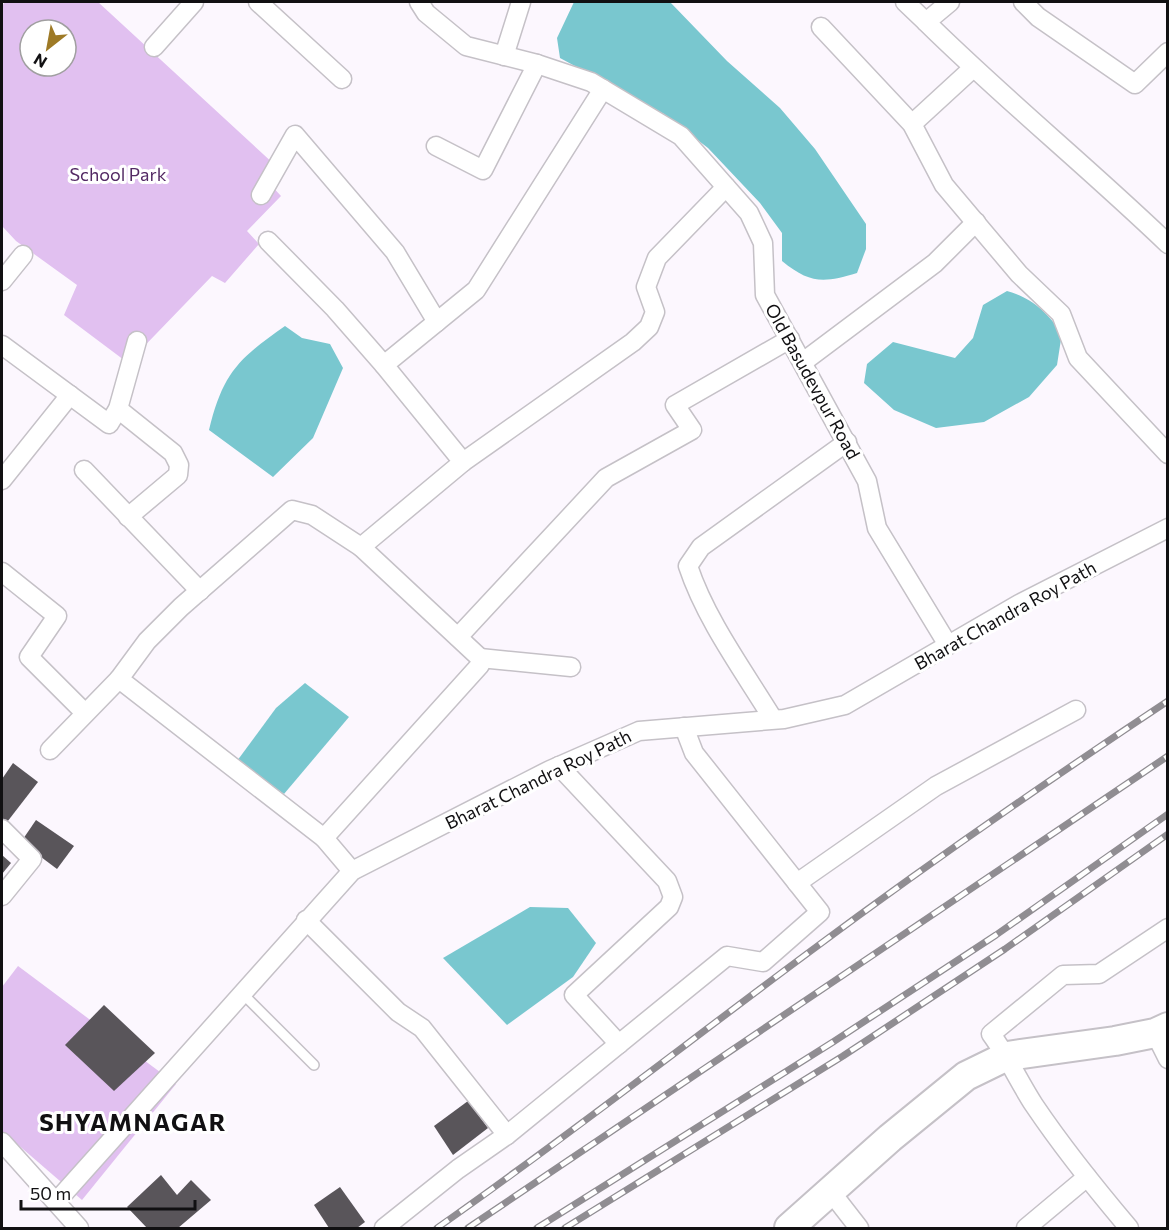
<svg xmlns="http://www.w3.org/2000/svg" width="1169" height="1230" font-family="Commissioner,sans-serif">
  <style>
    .green { fill: #e1c0f0; fill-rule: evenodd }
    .water { fill: #79c7cf }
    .building { fill: #59555a }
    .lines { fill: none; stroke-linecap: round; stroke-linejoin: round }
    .lane-casing { stroke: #c5c1c7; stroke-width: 12 }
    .street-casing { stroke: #c5c1c7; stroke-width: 21 }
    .primary-casing { stroke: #c5c1c7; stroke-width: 32 }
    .lane { stroke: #fff; stroke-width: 9 }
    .street { stroke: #fff; stroke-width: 18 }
    .primary { stroke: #fff; stroke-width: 28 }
    .rail-casing { stroke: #908d92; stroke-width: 7 }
    .rail { stroke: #fff; stroke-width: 4.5; stroke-dasharray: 14; stroke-linecap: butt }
    .labels { text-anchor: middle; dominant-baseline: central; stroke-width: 6; stroke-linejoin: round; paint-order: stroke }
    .park-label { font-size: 18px; fill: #532964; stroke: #fff }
    .street-label { font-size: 18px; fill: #111012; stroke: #fff }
    .district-label { font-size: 24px; font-weight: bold; letter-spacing: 1.5px; fill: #111012; stroke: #fff }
  </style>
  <rect width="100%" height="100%" fill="#fcf7fe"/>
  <!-- green -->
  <g class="green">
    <path d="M5,2H98L275,165L269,183L281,196L247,231L259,244L225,283L212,276L128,363L64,315L77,285L16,241L2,226V6ZM30,30H66V66H30Z"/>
    <polygon points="18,966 176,1084 82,1200 2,1131 2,987"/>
  </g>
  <!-- water -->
  <g class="water">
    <path d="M574,2H670L727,61L780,108L815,149L866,224V249L857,273C824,283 810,284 782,261V233L760,203L708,148L664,114L560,58L557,38Z"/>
    <path d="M1007,291C1034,299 1045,311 1062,333L1057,365L1029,397L984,422L936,428L894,410L864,383L867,364L893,342L955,358L973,338L983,305Z"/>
    <path d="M285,326L302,338L330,344L343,368L313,438L273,477L209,430C223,373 238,359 285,326Z"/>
    <polygon points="305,683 349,717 284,794 237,761 276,708"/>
    <polygon points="530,907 568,908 596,943 573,977 507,1025 443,958"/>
  </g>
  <!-- building -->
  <g class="building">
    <polygon points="13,763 38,782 4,826 2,823 2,779"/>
    <polygon points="36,820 74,846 57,869 21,842"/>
    <polygon points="2,855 11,863 2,874"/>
    <polygon points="104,1005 155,1053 114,1091 65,1045"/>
    <polygon points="468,1101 488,1128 453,1155 434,1126"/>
    <polygon points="161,1175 177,1195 191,1180 211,1200 178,1228 147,1228 127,1207"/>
    <polygon points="340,1187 365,1222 357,1228 329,1228 314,1205"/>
  </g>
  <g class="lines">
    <!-- lane casing -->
    <g class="lane-casing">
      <polyline id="lane" points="242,993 314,1065"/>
    </g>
    <!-- street casing -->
    <g class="street-casing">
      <g id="street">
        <polyline points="258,2 342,79"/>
        <polyline points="419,2 426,13 466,46 537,64 591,82 681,136 749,213 763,243 765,295 867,481 877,528 948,645"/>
        <polyline points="905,2 926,22"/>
        <path d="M950,2L926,22C1004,99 1089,168 1168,244"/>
        <polyline points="1023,2 1038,17 1135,84 1168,52"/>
        <polyline points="821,27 912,124 944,185 1019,274 1061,314 1078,358 1168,454"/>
        <polyline points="154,47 194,2"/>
        <polyline points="504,56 521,2"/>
        <polyline points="912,124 973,68"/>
        <polyline points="436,146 483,170 537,64"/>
        <polyline points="261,195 295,135 395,252 437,322"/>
        <polyline points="268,241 335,309 384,365"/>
        <polyline points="2,281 23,255"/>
        <polyline points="2,345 109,424 118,409 137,341"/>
        <polyline points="803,362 935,263 976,222"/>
        <polyline points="118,409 173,453 179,465 178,475 128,517"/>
        <polyline points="463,462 633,342 649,327 655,312 646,287 657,258 726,187"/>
        <polyline points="84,470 200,591"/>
        <polyline points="2,480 70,395"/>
        <polyline points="2,572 57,616 29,657 85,713"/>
        <polyline points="458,637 606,478 692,430 675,405 790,339"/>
        <polyline points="480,658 571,667"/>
        <path d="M773,719C743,670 706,620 688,566L701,547L847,442"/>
        <polyline points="50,750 119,679"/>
        <polyline points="559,766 667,881 673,897 669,907 574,995 619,1044"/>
        <polyline points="2,829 32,859 2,896"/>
        <polyline points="324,838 480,665 480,658 361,547 463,462 384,365 476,290 603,89"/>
        <polyline points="352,871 324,838 119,679 147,641 181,607 292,510 312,515 361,547"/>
        <polyline points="797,883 936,786 1076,710"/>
        <polyline points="306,920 398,1012 422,1028 507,1135 458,1169 384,1228"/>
        <polyline points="1155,1033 1168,1059"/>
        <polyline points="507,1135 727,956 763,962 820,912 694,753 684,727"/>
        <polyline points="2,1142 79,1228"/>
        <polyline points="831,1192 859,1228"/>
        <polyline points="56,1202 352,871 550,770 639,731 784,719 845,705 1019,604 1168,528"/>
        <polyline points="1026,1228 1087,1177"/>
        <path d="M1129,1228C1096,1189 1063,1148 1034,1105C1019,1082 1008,1057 991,1034L1063,975L1099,974L1168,928"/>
      </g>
    </g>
    <!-- primary casing -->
    <g class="primary-casing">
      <polyline id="primary" points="789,1228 890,1138 966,1076 1007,1056 1115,1041 1155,1033 1168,1027"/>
    </g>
    <!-- lane -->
    <use href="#lane" class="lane"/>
    <!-- street -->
    <use href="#street" class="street"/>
    <!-- primary -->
    <use href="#primary" class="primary"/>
    <!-- rail casing -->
    <g class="rail-casing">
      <g id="rail">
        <path d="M437,1228C563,1140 684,1045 808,953C925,866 1046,782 1168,701"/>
        <polyline points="468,1228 1168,756"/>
        <polyline points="537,1228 833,1042 996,935 1168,814"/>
        <polyline points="565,1228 843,1056 1005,949 1168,834"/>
      </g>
    </g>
    <!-- rail -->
    <use href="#rail" class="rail"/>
  </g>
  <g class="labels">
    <!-- park labels -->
    <g class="park-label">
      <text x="118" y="174">School Park</text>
    </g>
    <!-- street labels -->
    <g class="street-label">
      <text transform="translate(813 381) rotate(61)">Old Basudevpur Road</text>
      <text transform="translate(1005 615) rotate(-29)">Bharat Chandra Roy Path</text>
      <text transform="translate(538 779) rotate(-26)">Bharat Chandra Roy Path</text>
    </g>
    <!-- district labels -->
    <g class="district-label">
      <text x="133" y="1121">SHYAMNAGAR</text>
    </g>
  </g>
  <!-- border -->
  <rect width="1169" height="1230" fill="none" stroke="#111012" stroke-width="6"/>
  <!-- north arrow -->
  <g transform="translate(48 48) rotate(211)"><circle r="28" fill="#ffffff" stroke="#a09fa0" stroke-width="1.5"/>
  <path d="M0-4.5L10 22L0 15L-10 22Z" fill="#9e7a26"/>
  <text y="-9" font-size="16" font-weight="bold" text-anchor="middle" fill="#111012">N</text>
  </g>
  <!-- scale -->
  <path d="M21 1200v9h174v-9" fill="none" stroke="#111012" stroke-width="3"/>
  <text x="30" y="1200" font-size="18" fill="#111012" stroke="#ffffff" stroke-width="4.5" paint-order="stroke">50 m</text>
</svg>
